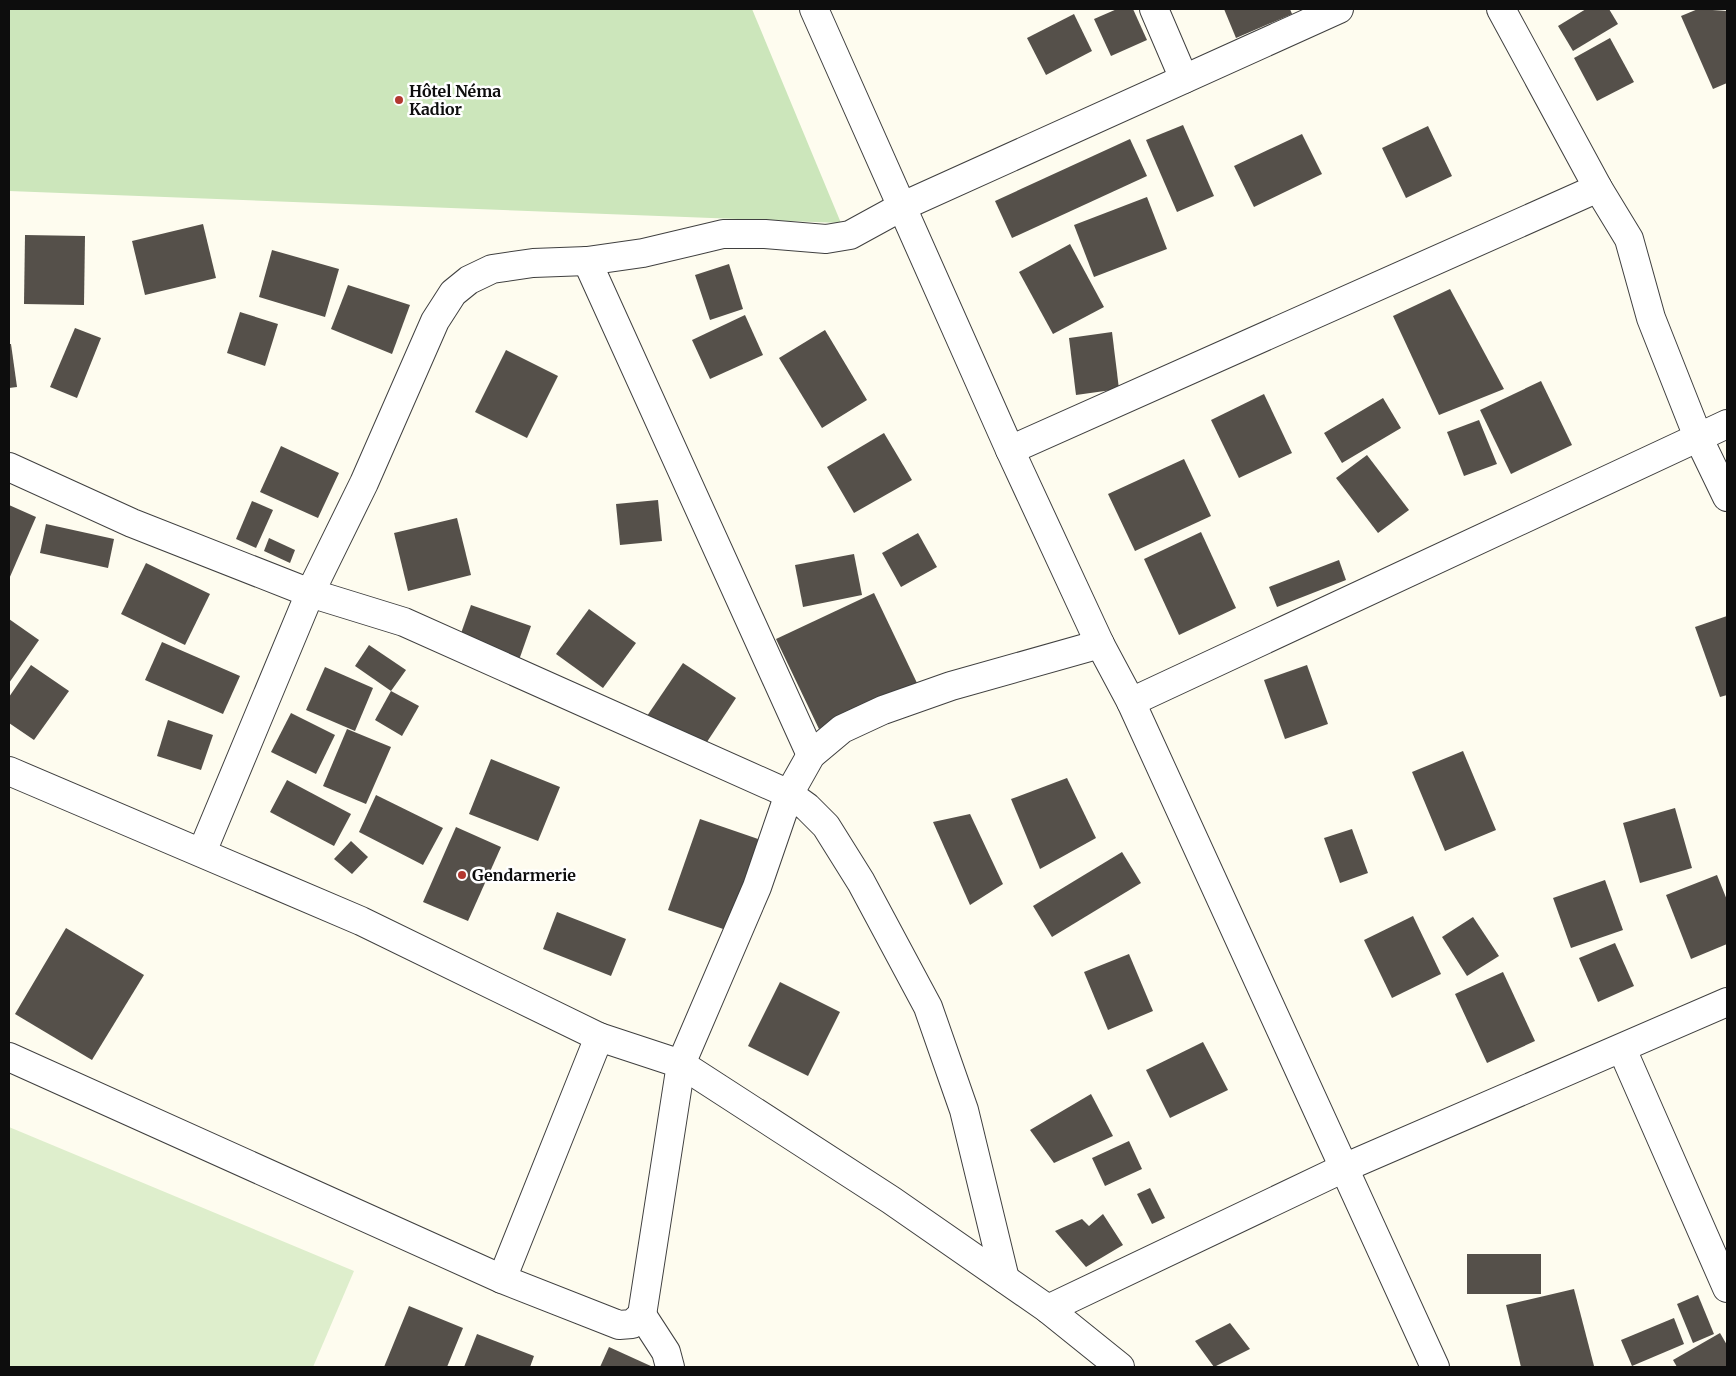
<svg xmlns="http://www.w3.org/2000/svg" width="1736" height="1376" font-family="Merriweather,serif">
  <style>
    .green { fill: #cce6bb }
    .pitch { fill: #deeecc }
    .building { fill: #55504a }
    .lines { fill: none; stroke-linecap: round; stroke-linejoin: round }
    .minor-casing { stroke: #404040; stroke-width: 30 }
    .minor { stroke: #fff; stroke-width: 28 }
    .poi-dot { fill: #b33830; stroke: #fff; stroke-width: 2 }
    .labels { text-anchor: middle; dominant-baseline: central; stroke-width: 5; stroke-linejoin: round; paint-order: stroke }
    .poi-label { font-size: 16px; font-weight: bold; fill: #0d0d0d; stroke: #fff; text-anchor: start }
  </style>
  <rect width="100%" height="100%" fill="#fefcef"/>
  <!-- green -->
  <polygon class="green" points="9,9 752,9 841,223 9,191"/>
  <!-- pitch -->
  <polygon class="pitch" points="9,1127 354,1271 313,1367 9,1367"/>
  <!-- building -->
  <g class="building">
    <polygon points="1117,9 1133,9 1147,40 1111,56 1094,19"/>
    <polygon points="1224,9 1290,9 1292,14 1236,38"/>
    <polygon points="1586,9 1609,9 1618,24 1573,51 1558,26"/>
    <polygon points="1698,9 1727,11 1727,83 1713,89 1681,16"/>
    <polygon points="1074,14 1092,51 1046,75 1027,38"/>
    <polygon points="1610,38 1634,82 1597,101 1574,58"/>
    <polygon points="1183,125 1214,196 1177,212 1146,140"/>
    <polygon points="1428,126 1452,176 1406,198 1382,148"/>
    <polygon points="1302,134 1322,174 1254,207 1234,166"/>
    <polygon points="1130,139 1147,176 1012,238 995,201"/>
    <polygon points="1147,197 1167,249 1094,277 1074,225"/>
    <polygon points="203,224 216,278 145,295 132,241"/>
    <polygon points="25,235 85,236 84,305 24,304"/>
    <polygon points="1070,244 1104,307 1053,334 1019,272"/>
    <polygon points="272,250 339,269 325,317 259,297"/>
    <polygon points="729,264 743,309 710,320 695,275"/>
    <polygon points="348,285 410,305 392,354 331,329"/>
    <polygon points="1450,289 1504,389 1439,415 1393,316"/>
    <polygon points="240,312 278,324 265,366 227,353"/>
    <polygon points="745,315 763,355 710,379 692,340"/>
    <polygon points="75,328 101,338 77,398 50,387"/>
    <polygon points="825,330 867,400 822,428 779,358"/>
    <polygon points="1112,332 1119,389 1076,395 1069,338"/>
    <polygon points="9,344 11,344 17,387 9,388"/>
    <polygon points="506,350 558,376 527,438 475,412"/>
    <polygon points="1541,381 1572,445 1511,474 1480,410"/>
    <polygon points="1264,394 1292,453 1239,478 1211,420"/>
    <polygon points="1383,398 1401,428 1342,463 1324,433"/>
    <polygon points="1479,420 1497,464 1464,476 1447,432"/>
    <polygon points="884,433 912,480 854,513 827,467"/>
    <polygon points="281,446 339,473 318,518 260,492"/>
    <polygon points="1367,455 1409,510 1378,533 1336,478"/>
    <polygon points="1184,459 1211,516 1135,551 1108,494"/>
    <polygon points="658,500 662,541 620,545 616,504"/>
    <polygon points="252,501 273,510 256,548 236,539"/>
    <polygon points="9,505 36,517 9,579"/>
    <polygon points="457,518 471,575 408,591 394,533"/>
    <polygon points="46,524 114,539 108,568 40,553"/>
    <polygon points="1201,532 1236,608 1179,635 1144,559"/>
    <polygon points="918,533 937,567 901,587 882,553"/>
    <polygon points="269,538 295,550 290,563 264,551"/>
    <polygon points="854,554 862,595 803,607 795,565"/>
    <polygon points="1339,560 1346,580 1277,607 1269,587"/>
    <polygon points="146,563 210,594 185,645 121,614"/>
    <polygon points="874,593 917,683 819,729 776,639"/>
    <polygon points="471,605 531,626 519,660 459,639"/>
    <polygon points="589,609 636,643 603,688 556,654"/>
    <polygon points="1727,616 1727,695 1720,697 1695,627"/>
    <polygon points="9,619 39,640 9,683"/>
    <polygon points="162,642 240,676 223,714 145,680"/>
    <polygon points="369,645 406,670 391,691 355,666"/>
    <polygon points="683,663 736,698 701,751 647,716"/>
    <polygon points="31,665 69,691 34,740 9,723 9,697"/>
    <polygon points="1307,665 1328,724 1285,739 1264,680"/>
    <polygon points="325,667 373,688 355,731 306,710"/>
    <polygon points="391,691 419,706 402,736 375,720"/>
    <polygon points="291,713 335,735 316,774 271,752"/>
    <polygon points="168,720 213,735 201,770 157,756"/>
    <polygon points="347,729 391,747 366,804 323,786"/>
    <polygon points="1463,751 1496,830 1445,851 1412,772"/>
    <polygon points="491,759 560,787 538,841 469,814"/>
    <polygon points="1067,778 1096,838 1040,869 1011,799"/>
    <polygon points="287,780 351,814 334,846 270,812"/>
    <polygon points="376,795 443,828 423,865 359,832"/>
    <polygon points="1675,808 1692,868 1640,883 1623,823"/>
    <polygon points="970,814 1003,884 970,905 933,822"/>
    <polygon points="700,819 761,840 729,931 668,910"/>
    <polygon points="456,827 501,847 468,921 423,902"/>
    <polygon points="1352,829 1368,873 1340,883 1324,838"/>
    <polygon points="351,841 368,857 352,874 334,859"/>
    <polygon points="1122,852 1141,883 1052,937 1033,906"/>
    <polygon points="1717,875 1727,900 1727,944 1691,959 1666,895"/>
    <polygon points="1605,880 1623,930 1571,948 1553,898"/>
    <polygon points="557,912 626,939 611,976 543,949"/>
    <polygon points="1413,916 1441,974 1392,998 1364,940"/>
    <polygon points="1473,917 1499,956 1467,976 1442,937"/>
    <polygon points="66,928 144,975 92,1060 15,1014"/>
    <polygon points="1615,943 1634,986 1598,1002 1579,958"/>
    <polygon points="1129,954 1153,1011 1108,1030 1084,972"/>
    <polygon points="1503,972 1535,1041 1487,1063 1455,994"/>
    <polygon points="780,982 840,1012 808,1076 748,1046"/>
    <polygon points="1203,1042 1228,1090 1170,1118 1146,1070"/>
    <polygon points="1091,1094 1113,1136 1054,1163 1030,1130"/>
    <polygon points="1129,1141 1142,1169 1105,1186 1092,1158"/>
    <polygon points="1150,1188 1165,1218 1152,1224 1137,1194"/>
    <polygon points="1103,1214 1123,1245 1086,1267 1055,1231 1082,1219 1089,1226"/>
    <rect x="1467" y="1254" width="74" height="40"/>
    <polygon points="1574,1289 1594,1366 1521,1367 1506,1305"/>
    <polygon points="1698,1295 1714,1334 1693,1343 1677,1304"/>
    <polygon points="409,1306 463,1328 447,1367 384,1367"/>
    <polygon points="1674,1318 1684,1344 1632,1366 1621,1340"/>
    <polygon points="1230,1323 1250,1349 1214,1367 1195,1341"/>
    <polygon points="1720,1333 1727,1345 1727,1367 1677,1367 1673,1360"/>
    <polygon points="477,1334 534,1356 530,1367 464,1367"/>
    <polygon points="609,1347 653,1367 600,1367"/>
  </g>
  <g class="lines">
    <!-- minor casing -->
    <g class="minor-casing">
      <g id="minor">
        <polyline points="814,9 1010,450 1100,644 1131,702 1435,1367"/>
        <polyline points="1154,9 1184,79"/>
        <polyline points="1501,9 1598,188 1629,239 1651,318 1698,437 1727,497"/>
        <polyline points="587,261 811,755"/>
        <polyline points="1010,450 1598,188"/>
        <polyline points="9,467 132,523 310,593 404,622 789,794 807,807 826,826 861,882 928,1007 964,1110 1005,1279"/>
        <polyline points="1131,702 1727,424"/>
        <polyline points="9,771 361,921 599,1037 681,1064 891,1200 1048,1309 1120,1367"/>
        <polyline points="202,852 310,593 364,483 435,321 453,293 469,280 492,269 533,263 587,261 643,253 723,234 765,234 826,239 850,235 903,206 1339,9"/>
        <polyline points="1622,1049 1727,1288"/>
        <polyline points="9,1057 502,1279 619,1325 632,1324 642,1315 681,1064 757,887 789,794 811,755 842,729 883,710 951,686 1100,644"/>
        <polyline points="502,1279 599,1037"/>
        <polyline points="1048,1309 1346,1167 1727,1002"/>
        <polyline points="642,1315 666,1352 670,1367"/>
      </g>
    </g>
    <!-- minor -->
    <use href="#minor" class="minor"/>
  </g>
  <!-- markers -->
  <g class="poi-dot">
    <circle cx="399" cy="100" r="5"/>
    <circle cx="462" cy="875" r="5"/>
  </g>
  <g class="labels">
    <!-- poi labels -->
    <g class="poi-label">
      <text x="409" y="91">Hôtel Néma<tspan x="409" dy="18">Kadior</tspan></text>
      <text x="472" y="875">Gendarmerie</text>
    </g>
  </g>
  <!-- border -->
  <rect width="1736" height="1376" fill="none" stroke="#0d0d0d" stroke-width="20"/>
</svg>
